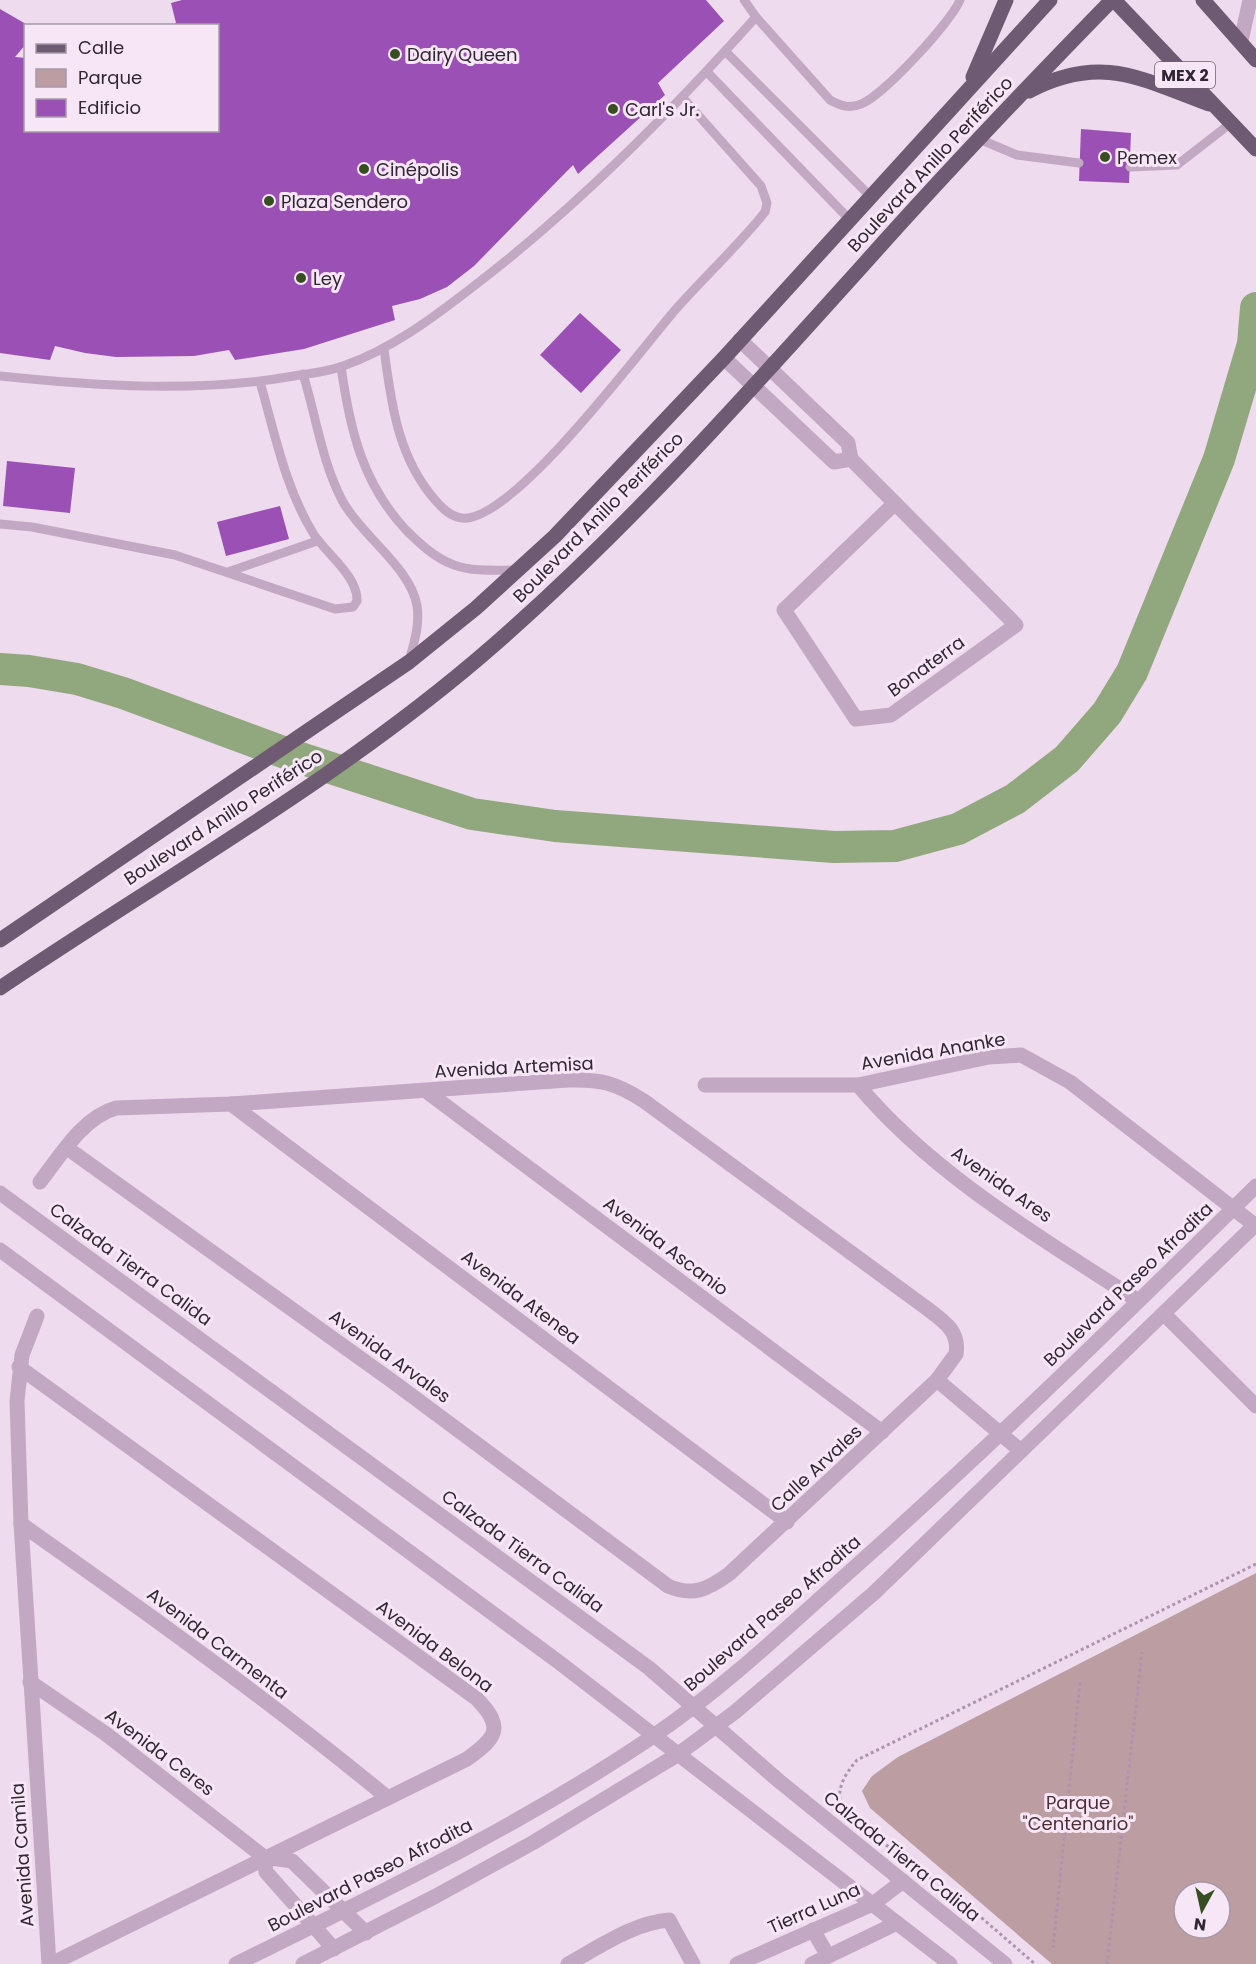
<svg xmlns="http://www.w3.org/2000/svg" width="1256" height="1964" font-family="Poppins,sans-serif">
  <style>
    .green { fill: #bb9da2; fill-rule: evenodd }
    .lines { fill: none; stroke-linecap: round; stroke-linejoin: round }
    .river { stroke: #91a77d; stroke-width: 32 }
    .building { fill: #9b50b6 }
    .path { stroke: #ad93b0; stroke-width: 3; stroke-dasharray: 3 3; stroke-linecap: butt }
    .service { stroke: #c3a8c4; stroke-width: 9 }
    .minor { stroke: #c3a8c4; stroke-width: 15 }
    .tertiary { stroke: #c3a8c4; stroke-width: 15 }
    .primary { stroke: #6e5a72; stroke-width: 15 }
    .poi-dot { fill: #364e22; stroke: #f6e6f6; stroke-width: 2 }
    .labels { text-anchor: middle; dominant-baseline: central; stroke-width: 6; stroke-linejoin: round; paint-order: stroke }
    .shield { fill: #f6e6f6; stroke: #6b606d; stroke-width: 1.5 }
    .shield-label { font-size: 16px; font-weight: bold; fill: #302732 }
    .poi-label { font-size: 18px; fill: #302732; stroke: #f6e6f6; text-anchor: start }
    .street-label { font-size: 18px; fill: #302732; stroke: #f6e6f6 }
    .park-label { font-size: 18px; fill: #4d2e33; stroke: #f6e6f6 }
  </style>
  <rect width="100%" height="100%" fill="#eedbed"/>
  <!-- green -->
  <path class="green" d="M1256,1573V1964H1052L870,1808L862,1791L872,1776L898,1757ZM1184,1892H1220V1928H1184Z"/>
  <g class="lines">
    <!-- river -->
    <polyline class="river" points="0,669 29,671 77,679 123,693 291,755 472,814 555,826 834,847 895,846 958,829 1015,799 1067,759 1107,713 1132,672 1219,459 1253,344 1256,308"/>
  </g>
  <!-- building -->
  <g class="building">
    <polygon points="182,0 706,0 724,21 658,83 665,95 578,174 573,165 474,266 447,287 420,299 392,306 395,320 304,349 235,360 229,350 194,356 116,357 85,353 55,346 50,360 0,353 0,9 26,24 26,44 15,57 26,58 26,130 218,130 218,26 169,26 176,23 171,3"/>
    <polygon points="1081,129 1131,133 1129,183 1079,181"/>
    <polygon points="580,313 621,350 581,393 540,355"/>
    <polygon points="7,461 75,468 70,513 3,506"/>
    <polygon points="280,506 289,539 226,556 217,522"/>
  </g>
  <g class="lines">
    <!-- path -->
    <g class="path">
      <path d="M844,1811C833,1792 845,1774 857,1760L1256,1564"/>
      <polyline points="886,1845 976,1913 1035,1964"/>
      <polyline points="1053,1948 1080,1682"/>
      <polyline points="1107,1964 1142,1652"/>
    </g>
    <!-- service -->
    <g class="service">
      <path d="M756,17L830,100C841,106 850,109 861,104C882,97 952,21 960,0"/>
      <polyline points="726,52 871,197"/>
      <polyline points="707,72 850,220"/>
      <polyline points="979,139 1017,155 1079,163"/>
      <polyline points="1130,167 1177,165 1231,123"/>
      <path d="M384,349C391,403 398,459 436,501C443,509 451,517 462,518C512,524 641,349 676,309C705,276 738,246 765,212L767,203L761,186L683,98"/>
      <path d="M341,367C350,429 362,483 406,530C420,544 435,558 454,565C473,572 497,570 518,570"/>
      <path d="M303,374C316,416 322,463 343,502C362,536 411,568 417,606C420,625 414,643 409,661"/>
      <path d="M0,376C96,386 198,393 294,376C310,373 328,372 343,366C392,349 434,317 474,286C577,207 669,114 756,17L744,0"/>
      <path d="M0,524L32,527L175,555L335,609L353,607L357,601C358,576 326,554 313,533C285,487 275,434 260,382"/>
      <polyline points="228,572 317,541"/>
    </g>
    <!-- minor -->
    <g class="minor">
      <polyline points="1241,41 1250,0"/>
      <polyline points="740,340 848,443 851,459"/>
      <polyline points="724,358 834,462 851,459"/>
      <polyline points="851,459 1016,625 891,715 856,719 784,610 895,503"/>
      <polyline points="705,1085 858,1085 989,1057 1021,1055 1070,1082 1256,1226"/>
      <path d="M858,1085C931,1173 1041,1238 1137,1300"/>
      <polyline points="426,1091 882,1432"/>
      <polyline points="231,1104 787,1522"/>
      <path d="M40,1182C60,1156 83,1117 116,1108L231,1104L568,1080C601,1079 616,1083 644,1101L925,1307C942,1320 960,1330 956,1354L937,1380L729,1574C708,1589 693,1597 668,1586L392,1381L67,1148"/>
      <polyline points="0,1193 649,1668 779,1781 1005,1964"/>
      <polyline points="0,1250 560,1663 950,1964"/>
      <polyline points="1164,1314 1256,1406"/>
      <polyline points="37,1316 22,1355 17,1401 21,1524 49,1964"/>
      <path d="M19,1367L477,1699C505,1728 496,1738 467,1759L51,1964"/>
      <polyline points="937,1380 1021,1451"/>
      <path d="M21,1524C146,1612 270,1701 388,1798"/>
      <polyline points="30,1682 106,1734 264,1857 292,1861 366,1933"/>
      <polyline points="264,1857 266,1872 334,1949"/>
      <polyline points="813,1930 828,1956"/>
      <path d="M568,1964C599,1947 633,1923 669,1920L693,1964"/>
      <polyline points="737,1964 873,1904 903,1881"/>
      <polyline points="812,1964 897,1923"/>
    </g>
    <!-- tertiary -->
    <g class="tertiary">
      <path d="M236,1964C378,1894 520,1826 652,1737C725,1687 790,1625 856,1566C993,1444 1125,1315 1256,1186"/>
      <polyline points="303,1964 436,1896 534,1842 677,1755 735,1712 874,1593 1256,1224"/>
    </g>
    <!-- primary -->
    <g class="primary">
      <polyline points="1114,0 1256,149"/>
      <polyline points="1203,0 1256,60"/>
      <polyline points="973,77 1006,0"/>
      <path d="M1029,91C1101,54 1139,78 1209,104"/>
      <polyline points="0,940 409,662 476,608 555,536 724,358 1050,0"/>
      <path d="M0,988C166,876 343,777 494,645C628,528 746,395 865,263C945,173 1028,86 1112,0"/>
    </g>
  </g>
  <!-- markers -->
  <g class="poi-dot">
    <circle cx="395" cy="54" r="6"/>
    <circle cx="613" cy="109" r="6"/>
    <circle cx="1105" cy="157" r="6"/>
    <circle cx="364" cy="169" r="6"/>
    <circle cx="269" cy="201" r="6"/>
    <circle cx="301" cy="278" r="6"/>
  </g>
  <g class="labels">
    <!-- shield labels -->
    <rect class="shield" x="1155" y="62" width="60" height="26" rx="4.5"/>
    <g class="shield-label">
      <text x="1185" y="75">MEX 2</text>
    </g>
    <!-- poi labels -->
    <g class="poi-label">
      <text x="407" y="54">Dairy Queen</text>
      <text x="625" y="109">Carl's Jr.</text>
      <text x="1117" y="157">Pemex</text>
      <text x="376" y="169">Cinépolis</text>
      <text x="281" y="201">Plaza Sendero</text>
      <text x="313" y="278">Ley</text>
    </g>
    <!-- street labels -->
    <g class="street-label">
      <text transform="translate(930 164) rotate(-47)">Boulevard Anillo Periférico</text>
      <text transform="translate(598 517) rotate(-45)">Boulevard Anillo Periférico</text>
      <text transform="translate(926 666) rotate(-36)">Bonaterra</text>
      <text transform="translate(223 817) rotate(-33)">Boulevard Anillo Periférico</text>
      <text transform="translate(933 1051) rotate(-10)">Avenida Ananke</text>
      <text transform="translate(514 1067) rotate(-3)">Avenida Artemisa</text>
      <text transform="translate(1002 1184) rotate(35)">Avenida Ares</text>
      <text transform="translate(666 1246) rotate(37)">Avenida Ascanio</text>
      <text transform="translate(131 1264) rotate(36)">Calzada Tierra Calida</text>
      <text transform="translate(1128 1284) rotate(-44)">Boulevard Paseo Afrodita</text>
      <text transform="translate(521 1297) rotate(37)">Avenida Atenea</text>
      <text transform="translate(390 1356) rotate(36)">Avenida Arvales</text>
      <text transform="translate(816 1468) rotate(-43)">Calle Arvales</text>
      <text transform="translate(523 1551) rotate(36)">Calzada Tierra Calida</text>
      <text transform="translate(772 1613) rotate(-41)">Boulevard Paseo Afrodita</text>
      <text transform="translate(218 1643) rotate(37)">Avenida Carmenta</text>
      <text transform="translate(435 1646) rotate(37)">Avenida Belona</text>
      <text transform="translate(160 1752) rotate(37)">Avenida Ceres</text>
      <text transform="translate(22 1855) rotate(-94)">Avenida Camila</text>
      <text transform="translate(902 1856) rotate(39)">Calzada Tierra Calida</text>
      <text transform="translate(370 1875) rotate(-27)">Boulevard Paseo Afrodita</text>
      <text transform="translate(814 1908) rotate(-24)">Tierra Luna</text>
    </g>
    <!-- park labels -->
    <g class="park-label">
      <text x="1078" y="1802">Parque<tspan x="1078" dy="21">"Centenario"</tspan></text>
    </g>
  </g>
  <!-- legend -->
  <rect x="24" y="24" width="195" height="108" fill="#f6e6f6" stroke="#a79aa8" stroke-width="1.5"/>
  <rect x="36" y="44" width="30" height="9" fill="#6e5a72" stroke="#a79aa8" stroke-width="1.5"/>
  <text x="78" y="54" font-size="18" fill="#302732">Calle</text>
  <rect x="36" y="69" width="30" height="18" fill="#bb9da2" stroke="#a79aa8" stroke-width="1.5"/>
  <text x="78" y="84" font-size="18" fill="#302732">Parque</text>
  <rect x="36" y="99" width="30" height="18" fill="#9b50b6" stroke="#a79aa8" stroke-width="1.5"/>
  <text x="78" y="114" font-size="18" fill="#302732">Edificio</text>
  <!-- north arrow -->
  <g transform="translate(1202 1910) rotate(188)"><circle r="28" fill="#f6e6f6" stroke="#a79aa8" stroke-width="1.5"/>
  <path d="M0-4.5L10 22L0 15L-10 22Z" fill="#364e22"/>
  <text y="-9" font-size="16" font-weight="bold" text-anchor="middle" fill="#302732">N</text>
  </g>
</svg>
